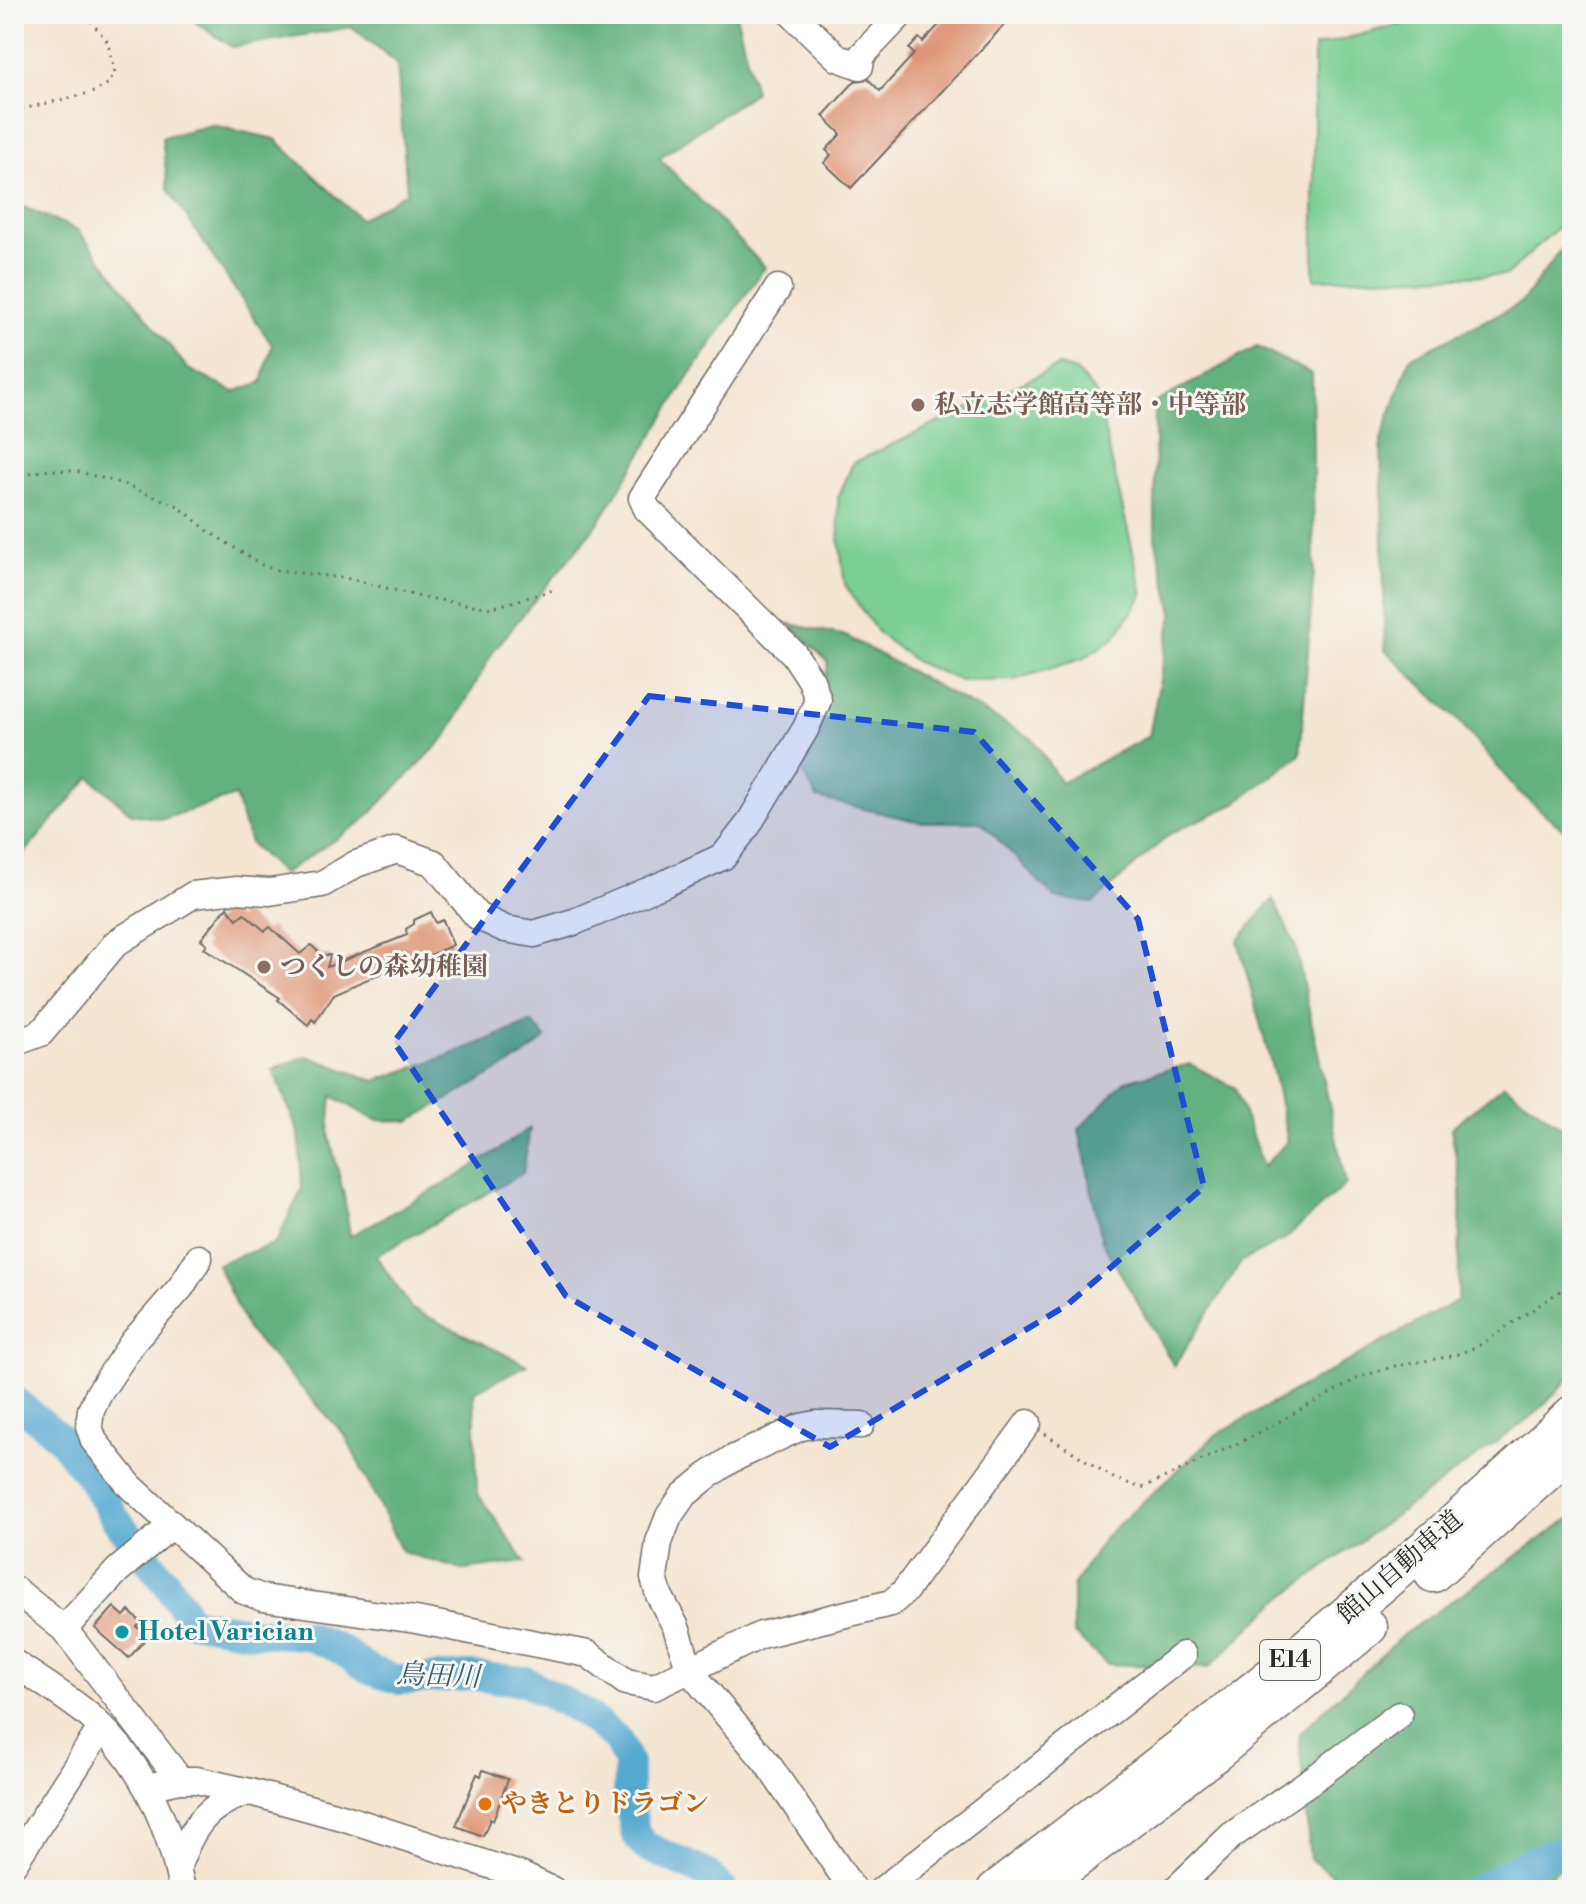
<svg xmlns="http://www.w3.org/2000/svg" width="1586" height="1904" font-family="'Libre Bodoni','Noto Serif JP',serif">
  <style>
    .green { fill: #7bcf93; stroke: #537d5f; stroke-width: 2 }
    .forest { fill: #64b27d; stroke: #486e54; stroke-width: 2 }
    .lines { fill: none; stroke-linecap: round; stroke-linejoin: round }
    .river { stroke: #54a9d0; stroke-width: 30 }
    .building { fill: #df9475 }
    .minor-casing { stroke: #716c65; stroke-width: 29 }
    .highway-casing { stroke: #716c65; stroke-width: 39 }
    .path { stroke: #716c65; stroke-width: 3; stroke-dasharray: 2 6; stroke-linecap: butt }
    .minor { stroke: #fff; stroke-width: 26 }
    .highway { stroke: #fff; stroke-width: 36 }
    .marked { fill: #1d4ed8; fill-opacity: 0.2; stroke: #1d4ed8; stroke-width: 6; stroke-dasharray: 16 10; stroke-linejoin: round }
    .education-dot { fill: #8d6e63; stroke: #f6f6f2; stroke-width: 3 }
    .culture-dot { fill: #0f9aa8; stroke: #f6f6f2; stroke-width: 3 }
    .food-dot { fill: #e8710a; stroke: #f6f6f2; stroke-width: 3 }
    .labels { text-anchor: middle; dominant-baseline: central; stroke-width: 6; stroke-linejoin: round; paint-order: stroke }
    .shield { fill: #f6f6f2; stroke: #686867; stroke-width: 2 }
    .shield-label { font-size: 24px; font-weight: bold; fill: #2b2b2b }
    .education-label { font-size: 26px; font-weight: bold; fill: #785e54; stroke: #f6f6f2; text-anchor: start }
    .street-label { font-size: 26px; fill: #2b2b2b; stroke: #f6f6f2 }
    .culture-label { font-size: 26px; font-weight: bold; fill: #0d838f; stroke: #f6f6f2; text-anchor: start }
    .food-label { font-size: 26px; font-weight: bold; fill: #c56008; stroke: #f6f6f2; text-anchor: start }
    .water-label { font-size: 28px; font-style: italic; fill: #3b5d6d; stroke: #f6f6f2 }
  </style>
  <rect width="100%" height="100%" fill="#f6f6f2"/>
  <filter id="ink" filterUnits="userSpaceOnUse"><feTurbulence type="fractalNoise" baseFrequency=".0125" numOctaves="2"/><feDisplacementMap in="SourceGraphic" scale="16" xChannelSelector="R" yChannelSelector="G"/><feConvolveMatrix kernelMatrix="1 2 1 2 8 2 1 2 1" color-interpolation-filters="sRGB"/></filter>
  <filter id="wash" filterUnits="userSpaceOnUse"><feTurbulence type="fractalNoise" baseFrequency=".006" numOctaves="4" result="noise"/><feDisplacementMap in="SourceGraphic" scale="32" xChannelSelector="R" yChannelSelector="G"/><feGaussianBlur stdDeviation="1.8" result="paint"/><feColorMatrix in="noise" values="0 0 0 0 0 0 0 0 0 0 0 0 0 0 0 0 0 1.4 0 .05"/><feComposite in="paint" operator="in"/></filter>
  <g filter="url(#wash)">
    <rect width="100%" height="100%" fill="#f4e5d0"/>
    <!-- green -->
    <g class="green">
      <polygon points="1439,14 1572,14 1572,214 1507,275 1314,279 1314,47"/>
      <polygon points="1058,366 1076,371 1096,394 1143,595 1114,638 1084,658 1014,680 961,681 916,662 877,632 845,585 839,538 838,498 853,463"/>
    </g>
    <!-- forest -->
    <g class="forest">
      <polygon points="184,14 736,14 755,92 659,158 765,267 690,375 599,522 494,650 447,736 362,822 282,874 250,843 235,796 163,819 132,814 90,777 14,865 14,206 19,205 78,230 188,369 234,392 262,382 272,345 168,189 162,137 212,125 275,139 360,219 407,192 397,63 352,27 232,47"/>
      <polygon points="1572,235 1572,837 1517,790 1460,722 1385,650 1381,440 1410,358 1521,303"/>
      <polygon points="1257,347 1312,374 1314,571 1300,755 1231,806 1172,832 1093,903 1055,898 981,822 920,822 817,798 799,764 819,734 828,662 790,624 846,636 1033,739 1061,783 1149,736 1173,612 1155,538 1155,403"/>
      <polygon points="1273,899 1295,945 1346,1184 1285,1239 1242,1261 1174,1366 1102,1241 1079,1129 1125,1081 1190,1064 1235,1088 1263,1167 1288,1141 1273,1071 1238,941"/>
      <polygon points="531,1022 546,1038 523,1057 409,1121 375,1120 332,1096 329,1134 344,1196 350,1236 462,1174 530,1128 523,1173 376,1256 412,1309 527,1365 474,1392 477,1493 525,1562 463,1570 402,1552 345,1435 247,1329 217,1264 276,1243 302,1189 299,1134 273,1069 307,1056 375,1081 450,1055"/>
      <polygon points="1504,1085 1572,1134 1572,1375 1535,1414 1278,1601 1208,1668 1107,1664 1073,1633 1073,1586 1105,1537 1217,1434 1458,1300 1461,1187 1451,1128"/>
      <polygon points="1572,1517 1572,1858 1533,1890 1354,1890 1310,1859 1299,1734 1404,1634"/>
    </g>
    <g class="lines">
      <!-- river -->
      <g class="river">
        <polyline points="14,1400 59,1437 90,1477 115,1518 171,1589 190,1621 254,1632 305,1635 336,1647 372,1671 400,1680 470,1676 525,1681 583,1712 617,1739 628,1763 628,1794 635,1832 645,1846 707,1874 723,1890"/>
        <path d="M1477,1890C1508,1872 1537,1855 1572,1848"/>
      </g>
    </g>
    <g id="blocks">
      <!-- building -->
      <g class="building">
        <polygon points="949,14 998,14 1007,22 851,188 824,163 831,155 826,150 841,134 823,116 855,81 868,79 880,91 914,54 909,49 919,38 923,42"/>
        <polygon points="227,907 237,919 244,913 265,931 270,927 300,954 311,945 322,955 330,955 327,967 407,935 406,929 414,924 414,920 431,912 436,923 443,920 453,945 415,962 413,959 334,994 315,1022 312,1019 308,1025 278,1000 280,998 204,948 207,944 201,939"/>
        <polygon points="114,1607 124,1616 129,1611 141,1622 137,1627 148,1636 129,1658 95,1628"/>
        <polygon points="483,1770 508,1779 493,1821 490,1819 483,1836 456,1826 477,1774 481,1776"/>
      </g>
    </g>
  </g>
  <g filter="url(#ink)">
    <use href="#blocks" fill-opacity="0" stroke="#716c65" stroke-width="2"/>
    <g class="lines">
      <!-- minor casing -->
      <g class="minor-casing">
        <g id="minor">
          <polyline points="792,14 838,58 860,66 862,55 901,14"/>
          <polyline points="14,1043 41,1033 116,943 193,895 236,890 270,892 322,884 356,864 397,850 434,863 477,916 505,929 534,934 574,922 664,884 724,856 748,825 806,728 818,700 811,680 794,654 647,509 642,498 778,288"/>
          <polyline points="199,1258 181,1287 133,1342 99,1393 91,1410 89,1426 94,1441 130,1486 244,1591 263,1598 416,1620 588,1654 626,1682 654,1687 761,1635 891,1603 904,1592 1028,1423"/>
          <polyline points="172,1525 118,1570 64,1629 180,1780"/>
          <polyline points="14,1589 64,1629"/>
          <path d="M14,1663C36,1678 60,1693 81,1709C138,1754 169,1820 182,1890"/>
          <polyline points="147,1787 180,1780 196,1780 250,1792 345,1818 520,1875 552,1890"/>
          <polyline points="14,1863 101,1728"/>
          <path d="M178,1866C192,1826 208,1803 250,1792"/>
          <polyline points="853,1890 767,1763 690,1671 676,1627 659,1595 654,1578 659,1542 669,1516 683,1496 707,1476 730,1460 801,1427 816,1424 861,1425"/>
          <polyline points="882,1890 1183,1655"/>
          <polyline points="1175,1890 1231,1836 1319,1775 1399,1715"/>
        </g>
      </g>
      <!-- highway casing -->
      <g class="highway-casing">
        <g id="highway">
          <polyline points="1433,1574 1572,1450"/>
          <path d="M995,1890C1193,1739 1392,1587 1572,1414"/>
          <polyline points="1037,1890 1216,1753 1369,1627"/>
        </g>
      </g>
      <!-- path -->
      <g class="path">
        <polyline points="14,111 94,92 109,83 115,70 107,41 85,14"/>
        <polyline points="14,475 50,470 76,471 120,483 178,506 208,531 260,564 275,570 351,579 421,597 491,608 553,590"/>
        <polyline points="1045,1434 1115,1479 1142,1488 1251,1437 1360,1377 1395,1366 1453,1356 1478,1346 1572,1283"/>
      </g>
      <!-- minor -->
      <use href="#minor" class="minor"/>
      <!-- highway -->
      <use href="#highway" class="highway"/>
    </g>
  </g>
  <!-- marked area -->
  <path class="marked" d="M649,696L974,732L1138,919L1204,1187L1067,1305L830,1447L566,1296L394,1042Z"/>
  <!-- markers -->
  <g class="education-dot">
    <circle cx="918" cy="405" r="8"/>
    <circle cx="264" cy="967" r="8"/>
  </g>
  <circle class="culture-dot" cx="122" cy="1632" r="8"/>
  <circle class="food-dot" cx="485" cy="1804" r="8"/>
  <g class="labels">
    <!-- shield labels -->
    <rect class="shield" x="1260" y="1640" width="60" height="40" rx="6"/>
    <g class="shield-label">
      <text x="1290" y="1660">E14</text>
    </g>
    <!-- education labels -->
    <g class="education-label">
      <text x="934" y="405">私立志学館高等部・中等部</text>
      <text x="280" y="967">つくしの森幼稚園</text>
    </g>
    <!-- street labels -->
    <g class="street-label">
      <text transform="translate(1400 1567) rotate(-41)">館山自動車道</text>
    </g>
    <!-- culture labels -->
    <g class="culture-label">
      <text x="138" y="1632">Hotel Varician</text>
    </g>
    <!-- food labels -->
    <g class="food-label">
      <text x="501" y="1804">やきとりドラゴン</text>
    </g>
    <!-- water labels -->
    <g class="water-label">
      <text transform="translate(438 1676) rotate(2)">鳥田川</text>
    </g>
  </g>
  <!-- margin -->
  <rect width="1586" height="1904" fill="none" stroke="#f6f6f2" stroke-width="48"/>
</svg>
